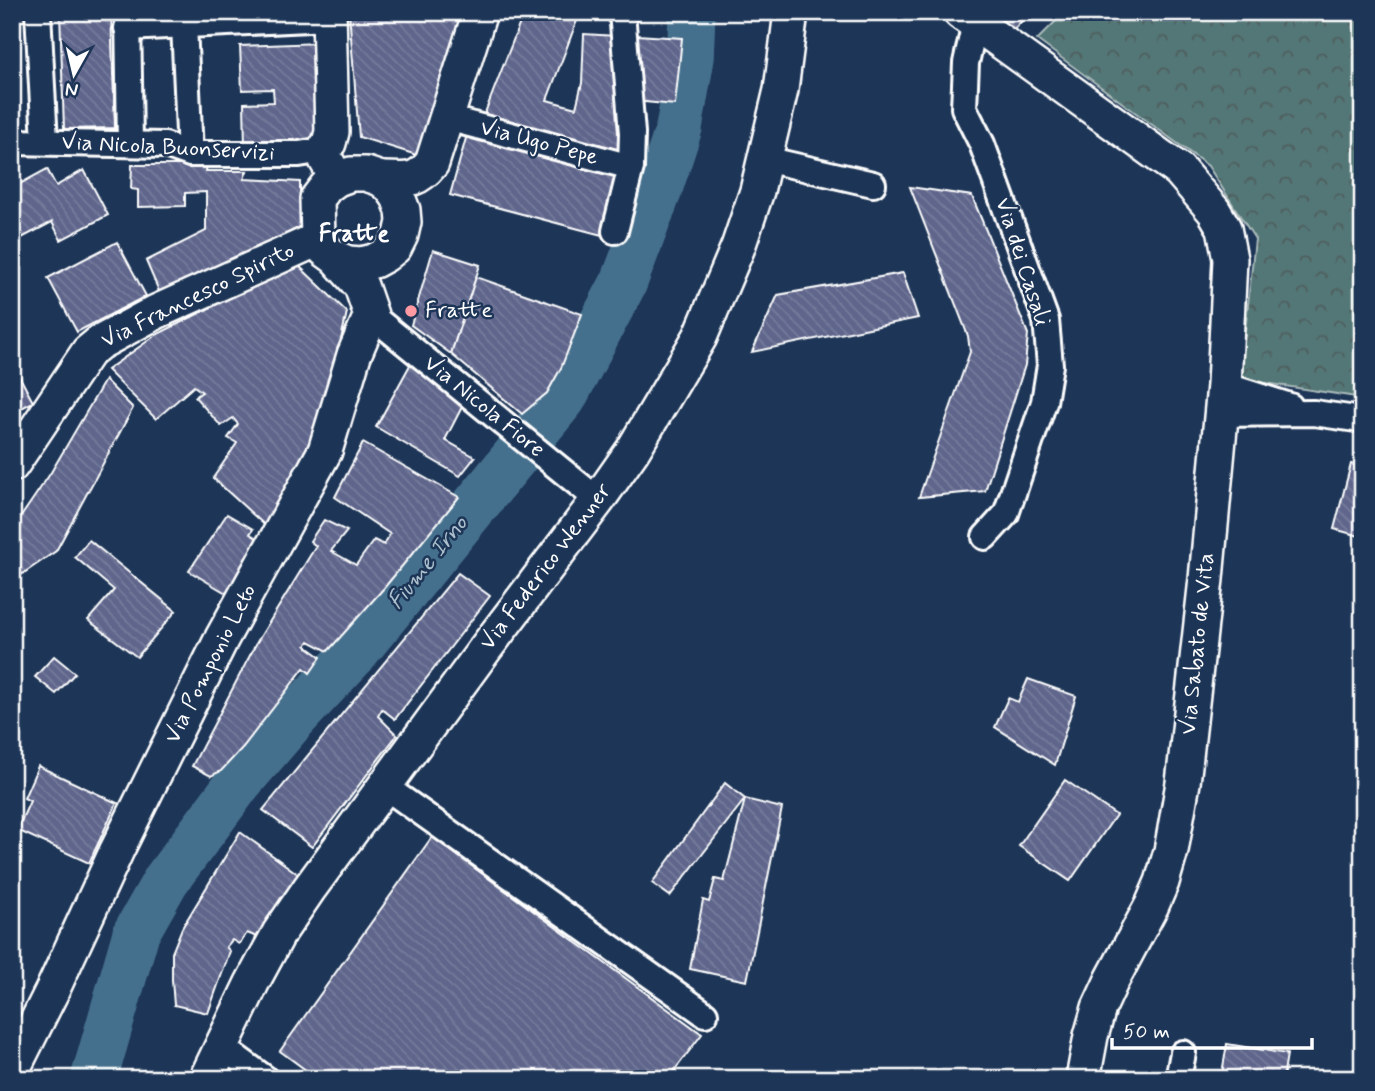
<svg xmlns="http://www.w3.org/2000/svg" width="1375" height="1091" font-family="Mynerve,sans-serif">
  <style>
    .forest { fill: url(#forest-crowns); stroke: #a9baba; stroke-width: 2 }
    .lines { fill: none; stroke-linecap: round; stroke-linejoin: round }
    .river { stroke: #45708d; stroke-width: 47 }
    .building { fill: url(#building-back-hatch); stroke: #fff; stroke-width: 2 }
    .street-casing { stroke: #fff; stroke-width: 30 }
    .secondary-casing { stroke: #fff; stroke-width: 38 }
    .street { stroke: #1d3557; stroke-width: 24 }
    .secondary { stroke: #1d3557; stroke-width: 33 }
    .poi-dot { fill: #ff9aa2; stroke: #1d3557; stroke-width: 2.5 }
    .labels { text-anchor: middle; dominant-baseline: central; stroke-width: 5; stroke-linejoin: round; paint-order: stroke }
    .street-label { font-size: 23px; fill: #fff; stroke: #1d3557 }
    .poi-label { font-size: 23px; fill: #fff; stroke: #1d3557; text-anchor: start }
    .neighbourhood-label { font-size: 24px; font-weight: bold; fill: #fff; stroke: #1d3557 }
    .water-label { font-size: 24px; font-style: italic; fill: #abbfcc; stroke: #1d3557 }
  </style>
  <defs>
    <pattern id="forest-crowns" width="20" height="18" patternUnits="userSpaceOnUse" patternTransform="scale(1.75)"><rect width="20" height="18" fill="#537676"/><path d="M2 6a3 3 0 1 1 6 0M12 15a3 3 0 1 1 6 0" fill="none" stroke="#4f5d5d"/></pattern>
    <pattern id="building-back-hatch" width="6" height="6" patternUnits="userSpaceOnUse" patternTransform="scale(1.75)"><rect width="6" height="6" fill="#5e658b"/><path d="M-1 5l2 2M0 0l6 6M5-1l2 2" fill="none" stroke="#767c9c"/></pattern>
  </defs>
  <rect width="100%" height="100%" fill="#1d3557"/>
  <filter id="ink" filterUnits="userSpaceOnUse"><feTurbulence type="fractalNoise" baseFrequency=".0143" numOctaves="2"/><feDisplacementMap in="SourceGraphic" scale="14" xChannelSelector="R" yChannelSelector="G"/><feConvolveMatrix kernelMatrix="1 2 1 2 8 2 1 2 1" color-interpolation-filters="sRGB"/></filter>
  <g filter="url(#ink)">
    <!-- forest -->
    <polygon class="forest" points="1065,12 1363,12 1363,398 1240,379 1255,239 1208,166 1037,40"/>
    <g class="lines">
      <!-- river -->
      <polyline class="river" points="94,1079 136,933 166,880 239,782 295,717 351,657 563,398 624,282 658,192 679,128 690,64 692,12"/>
    </g>
    <!-- building -->
    <g class="building">
      <polygon points="60,12 111,12 115,128 64,129"/>
      <polygon points="349,12 463,12 423,157 359,137"/>
      <polygon points="514,12 572,12 579,15 547,100 576,108 582,83 584,34 616,36 619,160 481,123 521,20 512,16"/>
      <polygon points="985,12 1031,12 1011,32"/>
      <polygon points="637,35 682,38 675,105 635,101"/>
      <polygon points="320,43 325,143 245,147 244,103 274,102 273,89 242,90 240,46"/>
      <polygon points="468,131 618,176 602,235 450,195"/>
      <polygon points="132,165 207,165 206,171 247,171 244,179 300,182 300,227 161,296 146,261 206,231 206,192 185,193 185,206 138,207 138,190 131,189"/>
      <polygon points="47,169 56,186 84,170 108,215 61,240 52,222 12,243 12,188"/>
      <polygon points="910,187 972,196 1028,334 1025,365 985,491 919,497 970,352 968,336"/>
      <polygon points="117,242 146,296 77,332 48,278"/>
      <polygon points="433,250 480,265 451,354 411,325"/>
      <polygon points="297,264 347,312 329,394 324,393 317,429 293,495 270,530 213,478 237,443 228,438 238,424 233,418 221,426 195,397 202,392 194,386 156,419 107,370 156,335"/>
      <polygon points="903,273 918,318 752,352 778,295"/>
      <polygon points="476,277 582,314 561,368 547,393 522,414 451,354"/>
      <polygon points="12,362 33,402 12,413"/>
      <polygon points="410,365 464,403 445,440 475,457 460,476 376,427"/>
      <polygon points="105,380 133,408 56,551 12,581 12,523 20,518 50,474"/>
      <polygon points="363,443 459,497 384,588 328,651 309,641 306,646 321,657 310,673 304,668 243,747 221,771 211,776 192,766 257,642 316,546 310,541 324,520 347,531 331,551 356,565 374,540 384,545 390,534 335,497"/>
      <polygon points="1351,464 1363,467 1363,537 1334,529"/>
      <polygon points="227,514 253,529 250,534 266,543 231,596 189,571"/>
      <polygon points="89,540 176,611 137,657 88,620 114,590 75,557"/>
      <polygon points="458,573 490,596 395,719 382,709 378,716 397,735 312,847 263,810"/>
      <polygon points="54,656 75,673 56,694 35,677"/>
      <polygon points="1028,679 1076,696 1055,765 995,727 1008,698 1018,702"/>
      <polygon points="38,766 117,803 89,863 17,830 30,801 24,798"/>
      <polygon points="1065,780 1116,815 1070,881 1019,846"/>
      <polygon points="725,783 745,799 670,896 652,883"/>
      <polygon points="745,799 782,808 747,981 690,969 703,900 709,902 715,879 724,881"/>
      <polygon points="240,832 298,874 257,937 247,933 239,944 232,940 226,947 230,951 208,1013 174,1005 172,980 172,953 182,928"/>
      <polygon points="432,837 702,1034 668,1079 318,1079 280,1051"/>
      <polygon points="1227,1044 1287,1054 1283,1079 1221,1079"/>
    </g>
    <g class="lines">
      <!-- street casing -->
      <g class="street-casing">
        <g id="street">
          <polyline points="38,12 45,142"/>
          <polyline points="128,13 130,144"/>
          <polyline points="975,23 966,63 964,108 982,144 1046,320 1050,365 1044,402 1006,514 985,537"/>
          <polyline points="184,25 190,154"/>
          <polyline points="127,28 329,18"/>
          <polyline points="447,118 631,167"/>
          <polyline points="12,142 165,145 190,154 299,154 324,150"/>
          <polyline points="765,159 873,184"/>
          <polyline points="615,231 631,167 632,133 622,12"/>
          <polyline points="371,315 598,500"/>
          <polyline points="1224,385 1290,406"/>
          <polyline points="1221,414 1314,413 1363,420"/>
          <polyline points="384,786 705,1014"/>
          <polyline points="221,1046 266,1079"/>
          <polyline points="1178,1079 1183,1053"/>
        </g>
      </g>
      <!-- secondary casing -->
      <g class="secondary-casing">
        <g id="secondary">
          <polyline points="329,12 332,132 329,143 324,150 326,160 337,179"/>
          <polyline points="960,12 1179,170 1214,211 1224,228 1230,259 1224,385 1206,579 1183,783 1171,851 1162,882 1152,905 1112,980 1099,1008 1091,1036 1083,1079"/>
          <path d="M381,179C406,179 415,184 432,163L480,12"/>
          <polyline points="12,465 88,352 99,343 156,312 318,239"/>
          <polyline points="12,1071 52,991 117,850 222,638 325,451 354,355 371,315 361,286 336,258 325,250 318,239 317,199 326,187 337,179 351,174 366,174 381,179 391,187 398,197 403,210 404,222 401,235 395,247 385,255 374,261 361,264 348,263 336,258"/>
          <polyline points="206,1079 252,983 279,933 309,889 485,649 598,500 633,450 700,337 738,247 757,191 781,90 791,12"/>
        </g>
      </g>
      <!-- street -->
      <use href="#street" class="street"/>
      <!-- secondary -->
      <use href="#secondary" class="secondary"/>
    </g>
  </g>
  <!-- markers -->
  <circle class="poi-dot" cx="411" cy="311" r="7"/>
  <g class="labels">
    <!-- street labels -->
    <g class="street-label">
      <text transform="translate(539 143) rotate(15)">Via Ugo Pepe</text>
      <text transform="translate(168 148) rotate(3)">Via Nicola Buonservizi</text>
      <text transform="translate(1022 262) rotate(72)">Via dei Casali</text>
      <text transform="translate(198 296) rotate(-26)">Via Francesco Spirito</text>
      <text transform="translate(484 407) rotate(39)">Via Nicola Fiore</text>
      <text transform="translate(546 567) rotate(-53)">Via Federico Wenner</text>
      <text transform="translate(1198 644) rotate(-84)">Via Sabato de Vita</text>
      <text transform="translate(211 664) rotate(-63)">Via Pomponio Leto</text>
    </g>
    <!-- poi labels -->
    <g class="poi-label">
      <text x="425" y="311">Fratte</text>
    </g>
    <!-- neighbourhood labels -->
    <g class="neighbourhood-label">
      <text x="354" y="234">Fratte</text>
    </g>
    <!-- water labels -->
    <g class="water-label">
      <text transform="translate(428 563) rotate(-51)">Fiume Irno</text>
    </g>
  </g>
  <!-- margin -->
  <rect width="1375" height="1091" fill="none" stroke="#1d3557" stroke-width="42"/>
  <rect x="21" y="21" width="1333" height="1049" fill="none" stroke="#fff" stroke-width="2.5" filter="url(#ink)"/>
  <!-- north arrow -->
  <g transform="translate(74 74) rotate(188)" stroke="#1d3557" stroke-width="5" paint-order="stroke">
  <path d="M0-5L12 26L0 18L-12 26Z" fill="#ffffff"/>
  <text y="-10" font-size="19" font-weight="bold" text-anchor="middle" fill="#ffffff">N</text>
  </g>
  <!-- scale -->
  <path d="M1112 1038v10h200v-10" fill="none" stroke="#ffffff" stroke-width="3.5"/>
  <text x="1123" y="1038" font-size="21" fill="#ffffff" stroke="#1d3557" stroke-width="5" paint-order="stroke">50 m</text>
</svg>
